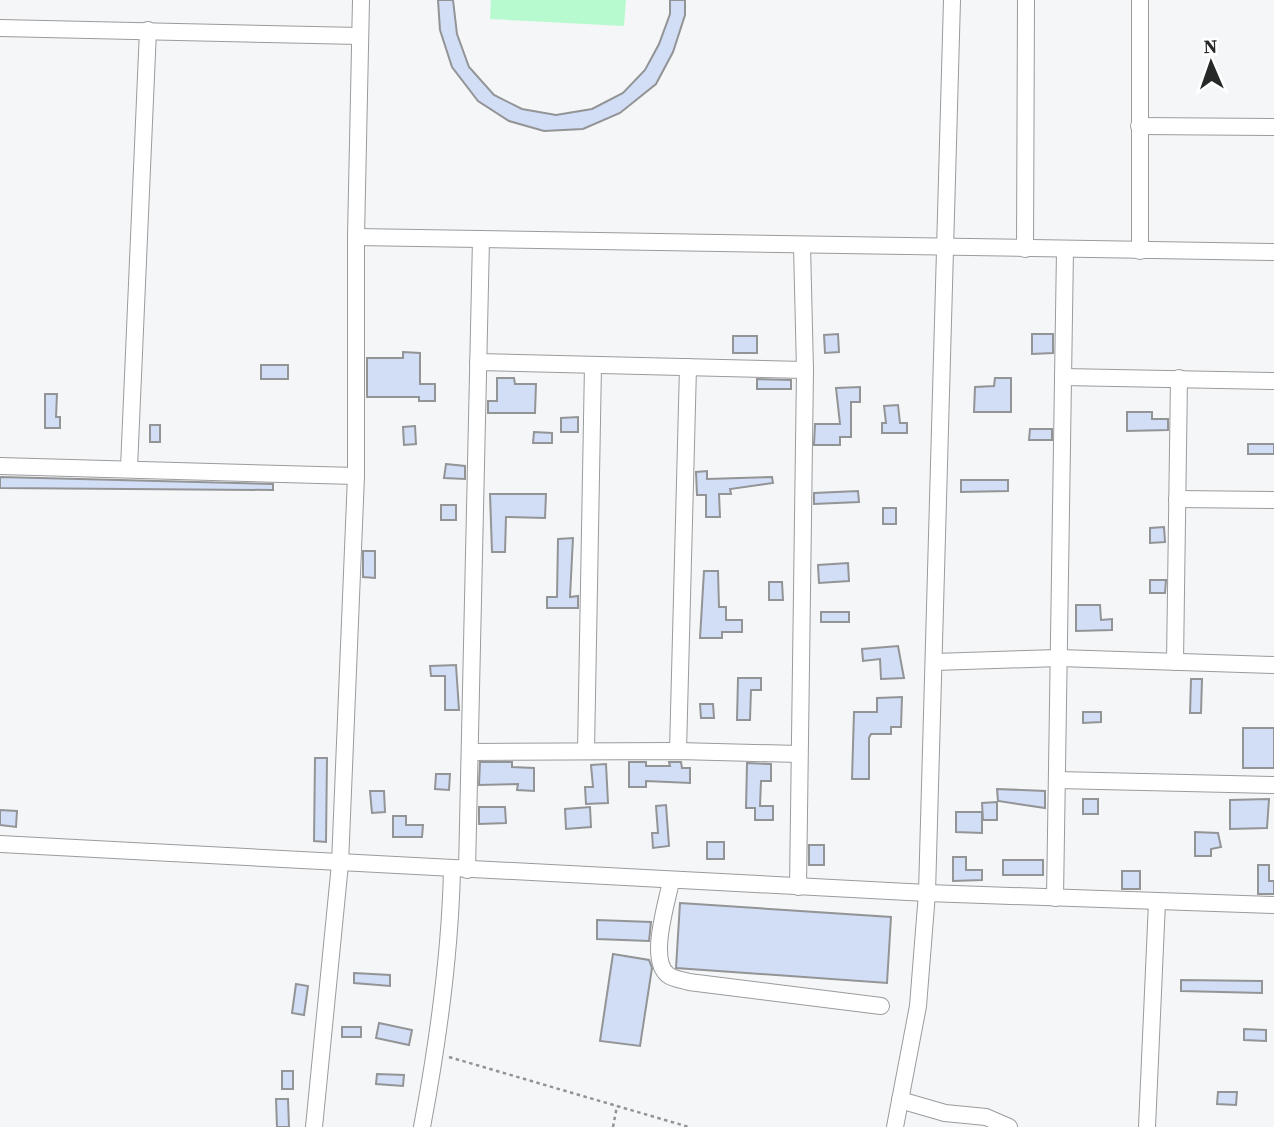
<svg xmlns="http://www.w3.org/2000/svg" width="1274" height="1127" font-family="'Source Serif 4',serif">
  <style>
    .green { fill: #b8fad0 }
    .building { fill: #d2ddf6; stroke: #939496; stroke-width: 2 }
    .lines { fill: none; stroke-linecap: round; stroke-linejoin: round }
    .minor-casing { stroke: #9a9b9d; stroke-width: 18 }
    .path { stroke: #929394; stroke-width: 2.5; stroke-dasharray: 3.5 3.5; stroke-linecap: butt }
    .minor { stroke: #fff; stroke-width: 16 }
  </style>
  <rect width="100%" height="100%" fill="#f5f6f8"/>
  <!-- green -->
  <polygon class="green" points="491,0 626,0 624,26 490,19"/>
  <!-- building -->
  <g class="building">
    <polygon points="438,0 453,0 457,34 469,67 494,95 522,109 556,115 592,109 623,93 645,70 659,44 670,14 670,0 685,0 685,15 673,52 656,84 620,113 583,129 544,131 509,121 478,101 452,67 440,30"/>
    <polygon points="838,334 839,352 825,353 824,335"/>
    <polygon points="1032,334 1053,334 1053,353 1032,354"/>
    <rect x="733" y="336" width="24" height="17"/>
    <polygon points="403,352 420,353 420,384 435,384 435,401 419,401 419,397 367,397 367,358 403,358"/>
    <rect x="261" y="365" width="27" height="14"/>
    <polygon points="497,378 514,378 515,384 536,384 535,413 488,413 488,401 497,401"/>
    <polygon points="995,378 1011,378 1011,412 974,412 975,387 994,386"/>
    <polygon points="757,379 791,380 791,389 757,389"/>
    <polygon points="860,387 860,402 851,402 851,437 840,437 840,445 814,445 815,424 840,424 836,388"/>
    <polygon points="45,394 57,394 56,417 60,417 60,428 45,428"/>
    <polygon points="898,405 900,423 907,423 907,433 882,433 882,423 886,423 884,406"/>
    <polygon points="1127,412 1152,412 1152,419 1168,419 1168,430 1127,431"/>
    <polygon points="578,417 578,432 561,432 561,418"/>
    <rect x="150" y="425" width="10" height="17"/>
    <polygon points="415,426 416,444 404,445 403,427"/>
    <polygon points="1030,429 1052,429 1052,440 1029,440"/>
    <polygon points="534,432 552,433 552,443 533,443"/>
    <rect x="1248" y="444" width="26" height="10"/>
    <polygon points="446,464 465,466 465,479 444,478"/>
    <polygon points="707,471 707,479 772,477 773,483 730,489 731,494 719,494 720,517 706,517 706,495 697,495 696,472"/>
    <polygon points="0,477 273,484 273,490 0,488"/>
    <polygon points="961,480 1008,480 1008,491 961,492"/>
    <polygon points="858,491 859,502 814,504 814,493"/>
    <polygon points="490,494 546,494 545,518 506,517 505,552 492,552"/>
    <rect x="441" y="505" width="15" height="15"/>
    <rect x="883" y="508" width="13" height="16"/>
    <polygon points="1164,527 1165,542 1150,543 1150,528"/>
    <polygon points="573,538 570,597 578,596 578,608 547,608 547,597 557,597 558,539"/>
    <polygon points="363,551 375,551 375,578 363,577"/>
    <polygon points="848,563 849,581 819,583 818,565"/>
    <polygon points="704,571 718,571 719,607 726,607 726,620 742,620 742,632 722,632 722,638 700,638"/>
    <polygon points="1150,580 1166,580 1165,593 1150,593"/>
    <polygon points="769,582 782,582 783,600 769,600"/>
    <polygon points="1076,605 1100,605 1101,620 1112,619 1112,630 1076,631"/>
    <rect x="821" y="612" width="28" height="10"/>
    <polygon points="898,646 904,678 881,679 880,659 863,661 862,649"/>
    <polygon points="456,665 459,710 445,710 445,676 431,676 430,666"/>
    <polygon points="738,678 761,678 761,690 751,690 750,720 737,720"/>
    <polygon points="1191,679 1202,679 1201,713 1190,713"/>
    <polygon points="902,697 901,727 891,727 891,734 871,734 869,738 869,779 852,779 854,712 877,712 877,698"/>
    <polygon points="700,704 713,704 714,718 701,718"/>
    <polygon points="1083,712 1101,712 1101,722 1083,723"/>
    <rect x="1243" y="728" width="31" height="40"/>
    <polygon points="315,758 327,758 326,842 314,841"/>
    <polygon points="480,762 512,762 512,767 534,768 534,791 517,790 518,784 479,785"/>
    <polygon points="629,762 646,762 646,766 670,766 669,762 681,762 682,768 690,768 690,783 646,781 646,787 629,787"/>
    <polygon points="747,763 771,764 771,781 761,781 760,806 773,806 773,820 755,820 755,808 746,808"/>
    <polygon points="606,764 608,803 586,804 585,787 593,787 591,765"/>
    <polygon points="436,774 450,774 449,790 435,789"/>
    <polygon points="997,789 1045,791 1045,808 998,801"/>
    <polygon points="370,791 384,791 385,812 372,813"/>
    <rect x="1083" y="799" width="15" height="15"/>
    <polygon points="1269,799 1267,828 1230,829 1230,800"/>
    <polygon points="997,802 997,820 983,820 982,803"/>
    <polygon points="666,805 669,846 653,848 652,833 658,833 656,806"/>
    <polygon points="479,807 505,807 506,823 479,824"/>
    <polygon points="590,807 591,827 566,829 565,809"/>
    <polygon points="0,810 17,811 16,827 0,825"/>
    <polygon points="956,812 982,812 982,833 956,832"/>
    <polygon points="393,816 406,816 406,825 423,825 422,837 393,837"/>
    <polygon points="1195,832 1218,833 1221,847 1211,849 1211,856 1195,856"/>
    <rect x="707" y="842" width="17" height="17"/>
    <rect x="809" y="845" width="15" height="20"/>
    <polygon points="953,857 966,857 966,870 982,870 982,880 953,881"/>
    <rect x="1003" y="860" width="40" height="15"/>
    <polygon points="1258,865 1269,865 1269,881 1274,881 1274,894 1258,894"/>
    <rect x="1122" y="871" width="18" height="18"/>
    <polygon points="680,903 891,917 887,983 676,968"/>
    <polygon points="597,920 651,922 649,941 597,939"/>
    <polygon points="613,954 649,960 652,968 640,1046 600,1041"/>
    <polygon points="354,973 390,975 390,986 354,983"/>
    <polygon points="1181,980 1262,981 1262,993 1181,991"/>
    <polygon points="296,984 308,986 304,1015 292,1013"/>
    <polygon points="379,1023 412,1030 409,1045 376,1038"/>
    <rect x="342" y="1027" width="19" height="10"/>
    <polygon points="1244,1029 1266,1030 1266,1041 1244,1040"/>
    <rect x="282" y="1071" width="11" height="18"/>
    <polygon points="377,1074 404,1075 403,1086 376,1084"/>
    <polygon points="1218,1092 1237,1092 1236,1105 1217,1104"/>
    <polygon points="276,1099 288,1099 289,1127 277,1127"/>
  </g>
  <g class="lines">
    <!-- minor casing -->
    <g class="minor-casing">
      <g id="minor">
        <polyline points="1140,0 1140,251"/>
        <polyline points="0,28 360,36"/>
        <polyline points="1139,126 1274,127"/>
        <polyline points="356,237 1274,252"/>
        <polyline points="1025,249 1026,0"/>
        <polyline points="478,362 805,370"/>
        <polyline points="1063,377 1274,381"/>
        <polyline points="0,466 356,476"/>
        <polyline points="129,468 148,30"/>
        <polyline points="1177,499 1274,500"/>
        <polyline points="934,662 1059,658 1274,665"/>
        <polyline points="1175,662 1179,378"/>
        <polyline points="586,751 593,365"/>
        <polyline points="678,751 688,367"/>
        <polyline points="470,752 678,751 798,754"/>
        <polyline points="1057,780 1274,785"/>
        <polyline points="0,844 927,893 1274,905"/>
        <polyline points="467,870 481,239"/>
        <path d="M671,881C667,903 648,960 668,975C673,979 683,980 689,982L881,1006"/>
        <polyline points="798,887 805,370 802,246"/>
        <polyline points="1055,898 1065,250"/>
        <polyline points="900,1100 945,1113 986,1117 1009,1127"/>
        <polyline points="314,1127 340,864 356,476 356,237 361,0"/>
        <path d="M422,1127C438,1042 450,956 452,870"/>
        <polyline points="895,1127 918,1006 927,893 952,0"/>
        <polyline points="1147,1127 1157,902"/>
      </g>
    </g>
    <!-- path -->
    <g class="path">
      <polyline points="449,1057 689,1127"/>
      <polyline points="613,1127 617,1106"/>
    </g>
    <!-- minor -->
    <use href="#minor" class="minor"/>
  </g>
  <!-- north arrow -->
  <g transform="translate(1211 63) rotate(358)" stroke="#ffffff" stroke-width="5" paint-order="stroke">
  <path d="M0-5L12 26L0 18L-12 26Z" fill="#272828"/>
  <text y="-10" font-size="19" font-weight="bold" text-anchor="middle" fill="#272828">N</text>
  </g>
</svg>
